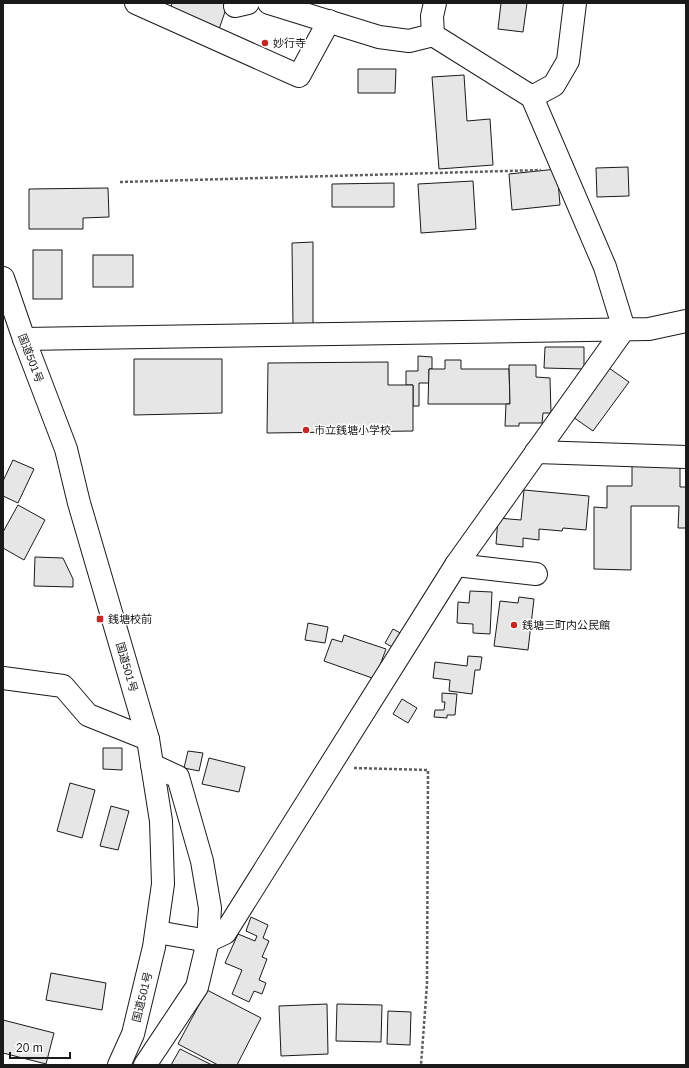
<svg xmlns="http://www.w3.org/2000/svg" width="689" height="1068" font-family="Arial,'Noto Sans JP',sans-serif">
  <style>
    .building { fill: #e6e6e6; stroke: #1a1a1a }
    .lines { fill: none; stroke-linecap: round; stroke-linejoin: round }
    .minor-casing { stroke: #1a1a1a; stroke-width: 24 }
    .highway-casing { stroke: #1a1a1a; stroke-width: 24 }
    .path { stroke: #5f5f5f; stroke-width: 2.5; stroke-dasharray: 3 2; stroke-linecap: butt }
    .minor { stroke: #fff; stroke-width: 22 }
    .highway { stroke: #fff; stroke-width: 22 }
    .poi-dot { fill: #c62828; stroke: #fff; stroke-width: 1.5 }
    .labels { text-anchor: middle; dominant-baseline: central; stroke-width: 3; stroke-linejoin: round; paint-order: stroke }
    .poi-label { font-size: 11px; fill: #1a1a1a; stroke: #fff; text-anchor: start }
    .street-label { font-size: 11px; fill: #1a1a1a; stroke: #fff }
  </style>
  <rect width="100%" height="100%" fill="#fff"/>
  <!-- building -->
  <g class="building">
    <polygon points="172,3 228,3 216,38 169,15"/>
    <polygon points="501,3 527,3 523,32 498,29"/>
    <polygon points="358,69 396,69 395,93 358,93"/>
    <polygon points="464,75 467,121 490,119 493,165 439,169 432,77"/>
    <polygon points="628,167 629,196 597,197 596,168"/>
    <polygon points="557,169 560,205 512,210 509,174"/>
    <polygon points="473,181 476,229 421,233 418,184"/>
    <polygon points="394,183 394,207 332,207 332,184"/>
    <polygon points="108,188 109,217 83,218 83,229 29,229 29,189"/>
    <polygon points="313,242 313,327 293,327 292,243"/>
    <rect x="33" y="250" width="29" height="49"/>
    <rect x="93" y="255" width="40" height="32"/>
    <polygon points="545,347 584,347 584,369 544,368"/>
    <polygon points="418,356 432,357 432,369 429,369 429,383 419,383 419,406 413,406 413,385 406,385 406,371 418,371"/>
    <polygon points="134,359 222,359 222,413 134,415"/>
    <polygon points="445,360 461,360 461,369 509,369 510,404 428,404 429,369 445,369"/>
    <polygon points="388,362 388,385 413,385 413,431 267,433 268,363"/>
    <polygon points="509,365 536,365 536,377 550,378 551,413 543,413 542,423 519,423 519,426 505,426 506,404 510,404"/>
    <polygon points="609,368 629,382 593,431 573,417"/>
    <polygon points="13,460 34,469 18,503 3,496 3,481"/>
    <polygon points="632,465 680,465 680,487 686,487 686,528 678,528 679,506 631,506 631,570 594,569 594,507 607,508 607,486 632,486"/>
    <polygon points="524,490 589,496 586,530 563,528 562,531 539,529 539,540 523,538 523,547 496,544 498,518 521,520"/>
    <polygon points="18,505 45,520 24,560 3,548 3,532"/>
    <polygon points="35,557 63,558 73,579 73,587 34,586"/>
    <polygon points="470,591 492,592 490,634 473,633 473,624 457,623 458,602 469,603"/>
    <polygon points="519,597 534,599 528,650 494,646 500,601 518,603"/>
    <polygon points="308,623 328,627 325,643 305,640"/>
    <polygon points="393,629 406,636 398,650 385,643"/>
    <polygon points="344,635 386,649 375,679 324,661 332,639 342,642"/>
    <polygon points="468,656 482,657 480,670 475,670 472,694 449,691 450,680 433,678 435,662 467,666"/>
    <polygon points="442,693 457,694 455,715 447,715 447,718 434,717 435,710 444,710 445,702 442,702"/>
    <polygon points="402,699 417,708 408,723 393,714"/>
    <polygon points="103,748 122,748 122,770 103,769"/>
    <polygon points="188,751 203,753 199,771 184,768"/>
    <polygon points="209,758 245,767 239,792 202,784"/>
    <polygon points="70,783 95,790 82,838 57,831"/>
    <polygon points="111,806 129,811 118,850 100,846"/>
    <polygon points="251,917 268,925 263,938 269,941 262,957 267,959 259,980 266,983 262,994 254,991 249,1002 232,994 242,970 225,963 238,934 255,941 257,936 246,931"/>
    <polygon points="51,973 106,983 102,1010 46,1000"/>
    <polygon points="207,990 261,1018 237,1065 218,1065 178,1044"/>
    <polygon points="327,1004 328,1054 281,1056 279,1006"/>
    <polygon points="337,1004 382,1005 381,1042 336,1041"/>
    <polygon points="388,1011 411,1012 410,1045 387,1044"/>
    <polygon points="3,1020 54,1033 46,1064 3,1053"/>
    <polygon points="180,1049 212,1065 171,1065"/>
  </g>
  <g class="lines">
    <!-- minor casing -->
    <g class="minor-casing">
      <g id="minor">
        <polyline points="136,3 299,76 329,21"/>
        <polyline points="269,3 379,37 409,41 433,35"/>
        <polyline points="435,3 432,16 433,35 532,97 605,267 624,329"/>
        <polyline points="235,6 248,3"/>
        <polyline points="532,97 554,85 568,61 575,3"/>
        <polyline points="24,339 649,329 686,321"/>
        <polyline points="536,452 686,457"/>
        <polyline points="456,565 536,574"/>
        <polyline points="3,678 63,686 88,715 148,739"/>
        <polyline points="157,932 208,941 225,933 456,565 624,329"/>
        <polyline points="145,1065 197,987 208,941 210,908 202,861 178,777 152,765"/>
      </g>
    </g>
    <!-- highway casing -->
    <g class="highway-casing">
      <polyline id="highway" points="3,278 24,339 66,449 79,503 148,739 161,821 163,884 154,947 133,1034 119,1065"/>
    </g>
    <!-- path -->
    <g class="path">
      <polyline points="120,182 541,170"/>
      <polyline points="354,768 428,770 427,984 421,1065"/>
    </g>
    <!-- minor -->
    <use href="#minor" class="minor"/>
    <!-- highway -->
    <use href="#highway" class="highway"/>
  </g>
  <!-- markers -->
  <g class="poi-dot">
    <circle cx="265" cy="43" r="4"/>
    <circle cx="306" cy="430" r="4"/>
    <rect x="96" y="615" width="8" height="8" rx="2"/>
    <circle cx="514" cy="625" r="4"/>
  </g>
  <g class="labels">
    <!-- poi labels -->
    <g class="poi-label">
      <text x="273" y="43">妙行寺</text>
      <text x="314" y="430">市立銭塘小学校</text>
      <text x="108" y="619">銭塘校前</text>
      <text x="522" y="625">銭塘三町内公民館</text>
    </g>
    <!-- street labels -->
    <g class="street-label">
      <text transform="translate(31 358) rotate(69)">国道501号</text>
      <text transform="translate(127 667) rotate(74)">国道501号</text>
      <text transform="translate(142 997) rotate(-76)">国道501号</text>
    </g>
  </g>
  <!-- border -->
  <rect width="689" height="1068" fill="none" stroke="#1a1a1a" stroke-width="8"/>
  <!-- scale -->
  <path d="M10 1052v6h60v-6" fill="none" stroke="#1a1a1a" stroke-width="2"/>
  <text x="16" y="1052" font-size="12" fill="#1a1a1a" stroke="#ffffff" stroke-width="3" paint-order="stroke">20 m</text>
</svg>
